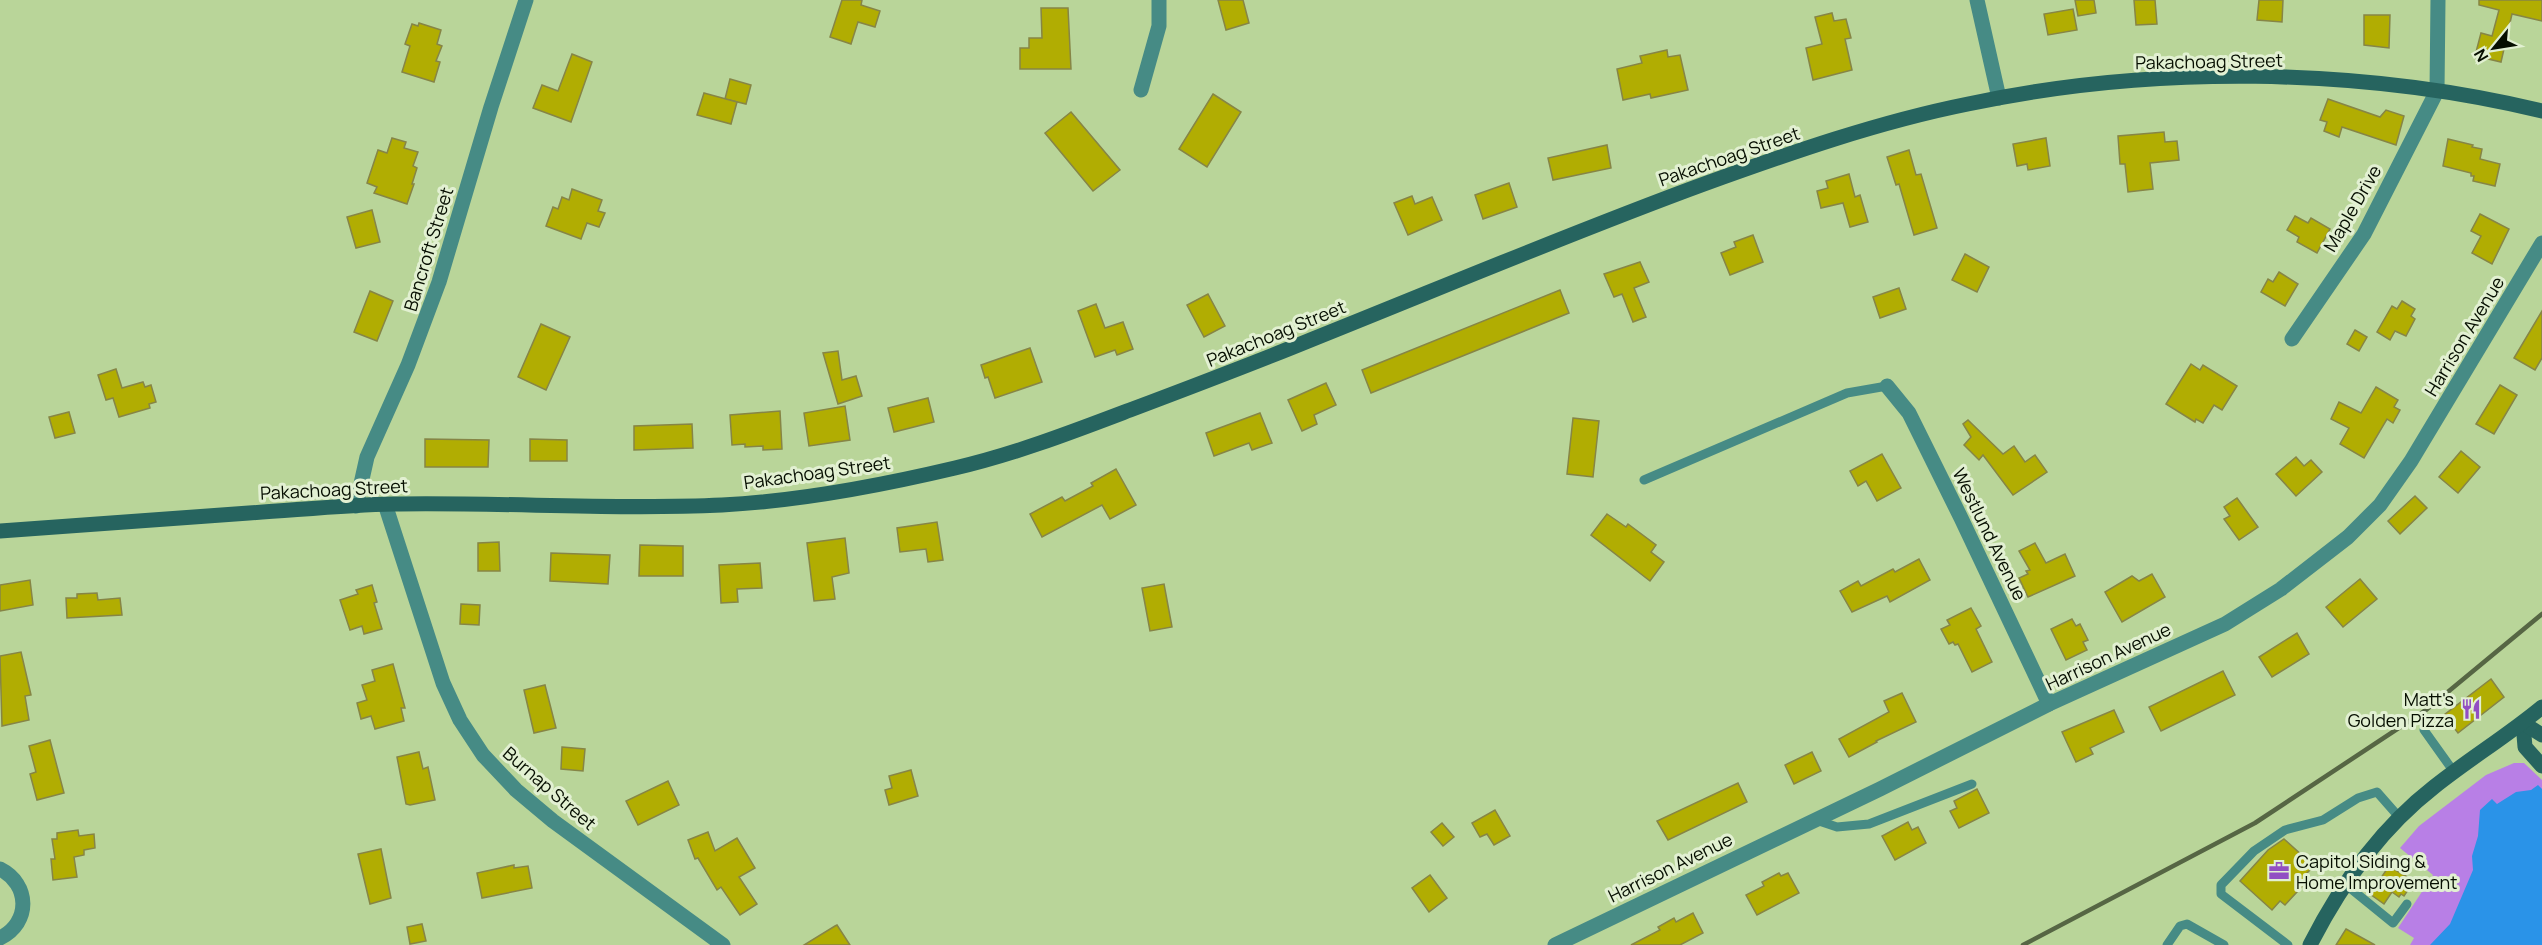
<svg xmlns="http://www.w3.org/2000/svg" width="2542" height="945" font-family="Manrope,sans-serif">
  <style>
    .green { fill: #b87fe6 }
    .water { fill: #2a93e8 }
    .building { fill: #b1ad02; stroke: #868546; stroke-width: 1.5 }
    .lines { fill: none; stroke-linecap: round; stroke-linejoin: round }
    .lane { stroke: #468b85; stroke-width: 9 }
    .street { stroke: #468b85; stroke-width: 15 }
    .secondary { stroke: #26645f; stroke-width: 15 }
    .rail { stroke: #566644; stroke-width: 4.5 }
    .labels { text-anchor: middle; dominant-baseline: central; stroke-width: 6; stroke-linejoin: round; paint-order: stroke }
    .street-label { font-size: 18px; fill: #060e00; stroke: #e2f0d2 }
    .poi-label { font-size: 18px; fill: #060e00; stroke: #e2f0d2; text-anchor: end }
  </style>
  <rect width="100%" height="100%" fill="#b9d599"/>
  <!-- green -->
  <polygon class="green" points="2514,763 2524,763 2542,780 2542,945 2410,945 2414,938 2398,928 2433,875 2400,848 2419,826 2486,775"/>
  <!-- water -->
  <polygon class="water" points="2538,785 2542,789 2542,945 2430,945 2450,924 2473,870 2472,856 2478,836 2480,810 2492,799 2497,804 2516,792 2531,790"/>
  <!-- building -->
  <g class="building">
    <polygon points="842,0 862,0 861,5 880,11 875,27 858,22 851,44 830,37"/>
    <polygon points="1218,0 1243,0 1249,23 1226,30"/>
    <polygon points="2075,0 2094,0 2096,13 2078,16"/>
    <polygon points="2134,0 2155,0 2157,24 2136,25"/>
    <polygon points="2259,0 2283,0 2282,22 2257,20"/>
    <polygon points="2479,0 2542,0 2542,21 2512,14 2501,62 2475,56 2481,33 2492,36 2499,10 2479,5"/>
    <polygon points="1041,8 1068,8 1071,69 1020,69 1020,48 1029,48 1029,38 1042,38"/>
    <polygon points="2073,9 2077,30 2048,35 2044,14"/>
    <polygon points="1832,13 1834,21 1846,19 1851,38 1845,39 1852,70 1813,80 1806,48 1822,44 1815,17"/>
    <polygon points="2364,15 2390,15 2389,48 2364,45"/>
    <polygon points="419,23 441,30 437,44 442,46 436,61 440,62 434,82 402,72 410,46 405,44 412,24 418,26"/>
    <polygon points="1667,50 1668,57 1680,55 1688,90 1651,98 1650,94 1623,100 1617,69 1642,63 1640,56"/>
    <polygon points="572,54 592,62 571,122 533,108 542,85 558,91"/>
    <polygon points="730,79 751,85 746,104 725,99"/>
    <polygon points="704,93 737,102 731,124 697,115"/>
    <polygon points="1213,94 1241,112 1207,167 1179,149"/>
    <polygon points="2328,99 2380,117 2386,110 2404,116 2396,145 2342,127 2339,137 2324,131 2327,122 2320,120"/>
    <polygon points="1071,112 1120,170 1093,191 1045,133"/>
    <polygon points="2164,132 2165,142 2177,141 2179,160 2150,163 2153,189 2128,192 2125,164 2120,164 2118,136"/>
    <polygon points="392,138 406,142 404,148 418,152 413,166 417,168 412,184 414,184 407,204 374,193 377,187 367,183 378,150 387,153"/>
    <polygon points="2046,138 2050,166 2028,170 2027,164 2017,166 2013,144"/>
    <polygon points="2448,139 2473,145 2472,147 2482,149 2480,159 2500,164 2495,186 2473,181 2474,176 2471,176 2471,173 2443,166"/>
    <polygon points="1607,145 1611,168 1553,180 1548,158"/>
    <polygon points="1909,150 1916,175 1921,174 1937,228 1914,235 1899,184 1896,185 1887,157"/>
    <polygon points="1849,174 1855,197 1860,195 1868,222 1850,227 1843,203 1821,208 1817,191 1828,188 1826,181"/>
    <polygon points="1509,183 1517,207 1483,219 1475,195"/>
    <polygon points="572,189 602,200 598,211 605,213 599,227 587,223 581,239 546,226 553,207 558,209 562,197 569,200"/>
    <polygon points="1412,196 1415,204 1432,197 1442,220 1408,235 1394,203"/>
    <polygon points="372,210 380,242 356,248 347,217"/>
    <polygon points="2480,214 2509,229 2492,264 2472,253 2481,236 2471,231"/>
    <polygon points="2295,216 2308,223 2311,218 2330,229 2317,253 2297,242 2299,237 2287,230"/>
    <polygon points="1753,235 1763,262 1730,275 1721,253 1736,247 1734,242"/>
    <polygon points="1965,254 1989,267 1977,292 1952,280"/>
    <polygon points="1640,262 1649,282 1634,288 1646,317 1633,322 1622,294 1614,297 1604,274"/>
    <polygon points="2279,272 2298,284 2285,306 2261,292 2268,279 2273,282"/>
    <polygon points="1899,288 1906,309 1880,318 1873,297"/>
    <polygon points="1560,290 1569,313 1371,393 1362,370"/>
    <polygon points="370,291 393,301 377,341 354,332"/>
    <polygon points="1208,294 1225,326 1204,337 1187,305"/>
    <polygon points="2402,301 2415,309 2411,316 2415,319 2406,336 2395,331 2390,340 2377,332 2392,306 2397,309"/>
    <polygon points="1096,304 1105,328 1123,322 1133,349 1117,355 1115,350 1095,357 1078,311"/>
    <polygon points="2542,311 2542,358 2535,370 2514,358"/>
    <polygon points="541,324 570,337 546,390 518,377"/>
    <polygon points="2355,330 2367,337 2359,351 2347,344"/>
    <polygon points="1030,348 1042,382 995,398 988,377 985,378 981,365"/>
    <polygon points="838,351 842,380 856,376 862,396 838,404 823,353"/>
    <polygon points="2191,364 2200,370 2203,365 2237,386 2222,410 2214,405 2203,423 2196,419 2195,422 2166,404"/>
    <polygon points="116,369 122,388 143,382 145,387 151,385 156,402 149,404 150,408 119,417 113,398 106,400 98,375"/>
    <polygon points="1326,383 1336,405 1314,415 1317,424 1302,431 1288,400"/>
    <polygon points="2500,385 2517,395 2494,434 2476,424"/>
    <polygon points="2376,387 2398,400 2394,407 2400,410 2393,423 2387,419 2364,458 2340,444 2349,428 2331,419 2339,402 2361,413"/>
    <polygon points="928,398 934,422 894,432 888,408"/>
    <polygon points="845,406 850,440 809,446 804,413"/>
    <polygon points="780,411 782,449 763,450 763,446 745,447 745,444 732,445 730,415"/>
    <polygon points="69,412 75,433 55,438 49,417"/>
    <polygon points="1260,413 1272,443 1252,450 1249,443 1214,456 1206,433"/>
    <polygon points="1573,418 1599,421 1593,477 1567,474"/>
    <polygon points="1968,420 2003,454 2014,446 2025,462 2035,455 2047,472 2013,495 1983,455 1979,460 1964,445 1971,437 1963,424"/>
    <polygon points="692,424 693,448 634,450 634,426"/>
    <polygon points="425,439 489,440 488,467 425,467"/>
    <polygon points="530,439 567,440 567,461 530,461"/>
    <polygon points="2461,451 2480,467 2458,493 2439,477"/>
    <polygon points="1882,454 1901,488 1877,501 1866,481 1858,486 1850,471"/>
    <polygon points="2296,457 2304,466 2311,460 2322,472 2296,496 2276,474"/>
    <polygon points="1116,469 1136,505 1110,519 1102,505 1042,537 1030,514 1062,497 1065,501 1093,486 1091,483"/>
    <polygon points="2415,496 2427,508 2400,534 2388,521"/>
    <polygon points="2237,498 2258,527 2239,540 2224,519 2230,516 2224,507"/>
    <polygon points="1607,514 1626,527 1628,524 1656,545 1651,552 1664,562 1650,581 1591,535"/>
    <polygon points="937,522 943,560 928,562 926,549 900,552 897,528"/>
    <polygon points="845,538 849,573 832,577 835,599 814,601 807,543"/>
    <polygon points="499,542 500,571 478,571 478,543"/>
    <polygon points="2035,543 2046,563 2065,554 2075,576 2028,597 2019,578 2028,574 2026,571 2030,570 2019,551"/>
    <polygon points="640,545 683,546 683,576 639,576"/>
    <polygon points="551,553 610,555 608,584 550,581"/>
    <polygon points="1919,559 1930,580 1890,602 1887,596 1852,612 1840,591 1858,581 1861,586 1893,569 1895,572"/>
    <polygon points="760,563 762,588 737,589 738,602 721,603 719,565"/>
    <polygon points="2152,574 2165,597 2122,622 2105,592 2132,576 2139,581"/>
    <polygon points="2360,579 2377,599 2343,627 2326,607"/>
    <polygon points="30,580 33,605 0,611 0,585"/>
    <polygon points="1164,584 1172,627 1150,631 1142,588"/>
    <polygon points="372,585 377,602 374,603 382,629 364,634 362,626 350,630 340,600 358,594 356,590"/>
    <polygon points="97,593 98,600 120,598 122,615 67,618 66,598 77,598 77,594"/>
    <polygon points="461,604 480,605 479,625 460,624"/>
    <polygon points="1971,608 1981,626 1976,629 1992,662 1972,672 1958,644 1955,645 1953,642 1949,644 1941,629 1950,625 1947,620"/>
    <polygon points="2072,619 2076,626 2080,624 2088,640 2083,642 2087,650 2066,660 2051,629"/>
    <polygon points="2297,633 2309,654 2272,677 2259,657"/>
    <polygon points="21,652 31,695 25,696 29,720 2,726 0,656"/>
    <polygon points="393,664 405,708 401,708 404,721 375,729 371,716 361,719 357,703 367,700 362,685 375,681 372,670"/>
    <polygon points="2223,671 2235,695 2161,731 2149,707"/>
    <polygon points="2491,679 2504,697 2458,733 2444,715"/>
    <polygon points="545,685 556,728 534,733 524,690"/>
    <polygon points="1902,693 1916,722 1876,741 1877,742 1849,757 1839,739 1889,712 1884,701"/>
    <polygon points="2114,710 2124,732 2090,748 2093,754 2076,762 2062,732"/>
    <polygon points="50,740 64,793 37,800 30,774 36,772 29,746"/>
    <polygon points="562,747 585,749 583,771 561,769"/>
    <polygon points="419,752 423,769 428,767 435,800 410,805 406,804 397,757"/>
    <polygon points="1812,752 1821,771 1794,784 1785,765"/>
    <polygon points="911,770 918,796 889,805 885,790 892,788 889,776"/>
    <polygon points="668,781 679,805 638,825 626,801"/>
    <polygon points="1738,783 1747,802 1668,840 1657,821"/>
    <polygon points="1977,789 1989,813 1959,828 1950,811 1957,808 1954,801"/>
    <polygon points="1495,810 1510,836 1494,845 1487,834 1480,837 1472,823"/>
    <polygon points="1908,822 1912,830 1918,827 1926,843 1895,860 1882,836"/>
    <polygon points="1442,823 1454,837 1443,846 1431,832"/>
    <polygon points="78,830 79,836 94,834 95,848 84,850 84,855 74,857 77,877 53,880 51,859 55,859 52,839 57,839 57,833"/>
    <polygon points="708,832 715,851 737,838 755,868 739,877 757,904 740,915 721,887 717,890 698,858 695,859 688,840"/>
    <polygon points="2284,839 2314,866 2305,875 2309,879 2285,905 2280,901 2272,910 2240,881 2268,850"/>
    <polygon points="381,849 391,898 370,904 358,854"/>
    <polygon points="514,865 514,868 528,866 532,888 482,898 477,873"/>
    <polygon points="2389,866 2414,881 2404,896 2401,894 2399,897 2392,892 2384,904 2370,894"/>
    <polygon points="1779,873 1781,876 1788,873 1799,893 1757,915 1746,895 1764,886 1762,882"/>
    <polygon points="1430,875 1447,898 1429,912 1412,888"/>
    <polygon points="1693,913 1703,933 1680,945 1631,945 1660,930 1658,927 1674,918 1676,922"/>
    <polygon points="422,924 426,941 410,944 407,927"/>
    <polygon points="837,925 850,945 804,945 835,926"/>
    <polygon points="2346,929 2375,945 2336,945"/>
  </g>
  <g class="lines">
    <!-- lane -->
    <g class="lane">
      <polyline points="1644,480 1847,393 1887,386"/>
      <polyline points="2424,730 2454,772"/>
      <polyline points="1816,820 1837,827 1869,824 1972,784"/>
      <polyline points="2345,884 2393,923 2407,904"/>
      <polyline points="2167,945 2180,926 2187,924 2224,945"/>
      <polyline points="2288,945 2221,894 2221,885 2254,851 2285,830 2323,820 2358,798 2377,792 2399,817"/>
    </g>
    <!-- street -->
    <g class="street">
      <polyline points="1977,0 1999,98"/>
      <polyline points="1141,90 1159,26 1159,0"/>
      <polyline points="2292,339 2364,234 2437,91 2438,0"/>
      <polyline points="1887,386 1909,413 1961,518 2049,704"/>
      <polyline points="385,504 443,683 460,720 483,755 516,790 553,821 723,945"/>
      <polyline points="356,506 367,457 408,365 439,282 491,107 526,0"/>
      <path d="M0,869C30,884 31,923 0,938"/>
      <polyline points="1555,945 1880,789 2049,704 2225,624 2281,589 2348,537 2380,505 2411,461 2542,243"/>
    </g>
    <!-- secondary -->
    <g class="secondary">
      <path d="M0,531C83,525 166,519 249,513C297,510 345,505 393,504C503,502 612,510 722,505C801,501 879,486 955,468C1015,454 1072,432 1130,410C1191,387 1252,364 1313,339C1443,287 1573,232 1704,184C1790,153 1878,122 1968,104C2152,65 2359,67 2542,111"/>
      <polyline points="2523,723 2525,747 2542,766"/>
      <polyline points="2523,723 2542,735"/>
      <path d="M2310,945C2341,884 2380,829 2434,787C2469,759 2507,736 2542,707"/>
    </g>
    <!-- rail -->
    <polyline class="rail" points="2023,945 2255,823 2426,710 2542,614"/>
  </g>
  <!-- icons -->
  <defs>
    <g id="restaurant-bare" transform="scale(1.62)"><path d="M-5-6h1v4h1v-4h1v4h1v-4h1v5L-1.5 .5V6h-2V.5L-5-1ZM5-6V6H3V1.5H1.5Q1.5-4 5-6Z" fill="#924ec3" stroke="#e2f0d2" stroke-width="2.5" paint-order="stroke"/></g>
    <g id="office-bare" transform="scale(1.62)"><path d="M-6-3h4V-5.5h4V-3h4V5H-6ZM-1-4.5V-3h2v-1.5ZM-6 0V1H6V0Z" fill="#924ec3" stroke="#e2f0d2" stroke-width="2.5" paint-order="stroke"/></g>
  </defs>
  <g fill-rule="evenodd">
    <use href="#restaurant-bare" x="2471" y="709"/>
    <use href="#office-bare" x="2279" y="871"/>
  </g>
  <g class="labels">
    <!-- street labels -->
    <g class="street-label">
      <text transform="translate(2209 61) rotate(-1)">Pakachoag Street</text>
      <text transform="translate(1729 156) rotate(-19)">Pakachoag Street</text>
      <text transform="translate(2352 208) rotate(-60)">Maple Drive</text>
      <text transform="translate(428 249) rotate(-73)">Bancroft Street</text>
      <text transform="translate(1276 333) rotate(-22)">Pakachoag Street</text>
      <text transform="translate(2464 336) rotate(-59)">Harrison Avenue</text>
      <text transform="translate(817 472) rotate(-8)">Pakachoag Street</text>
      <text transform="translate(334 489) rotate(-3)">Pakachoag Street</text>
      <text transform="translate(1990 534) rotate(64)">Westlund Avenue</text>
      <text transform="translate(2108 656) rotate(-25)">Harrison Avenue</text>
      <text transform="translate(550 788) rotate(41)">Burnap Street</text>
      <text transform="translate(1670 867) rotate(-26)">Harrison Avenue</text>
    </g>
    <!-- poi labels -->
    <g class="poi-label">
      <text x="2454" y="699">Matt's<tspan x="2454" dy="21">Golden Pizza</tspan></text>
      <text x="2296" y="861" text-anchor="start">Capitol Siding &amp;<tspan x="2296" dy="21">Home Improvement</tspan></text>
    </g>
  </g>
  <!-- north arrow -->
  <g transform="translate(2494 48) rotate(240)" stroke="#e2f0d2" stroke-width="4.5" paint-order="stroke">
  <path d="M0-4.5L10 22L0 15L-10 22Z" fill="#060e00"/>
  <text y="-9" font-size="16" font-weight="bold" text-anchor="middle" fill="#060e00">N</text>
  </g>
</svg>
